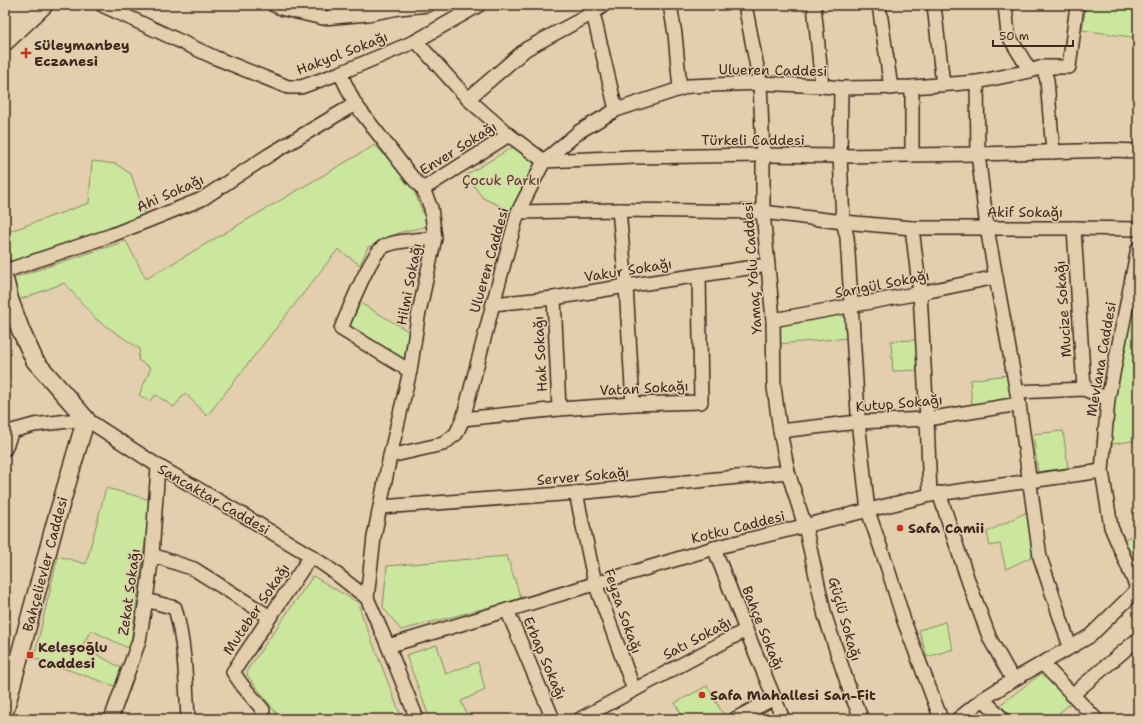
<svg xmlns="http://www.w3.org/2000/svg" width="1143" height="724" font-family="'Shantell Sans',sans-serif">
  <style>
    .green { fill: #cbe79d; stroke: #83885e }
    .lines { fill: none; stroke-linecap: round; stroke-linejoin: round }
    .minor-casing { stroke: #3b2a1e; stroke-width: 16 }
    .major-casing { stroke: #3b2a1e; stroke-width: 20 }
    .minor { stroke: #e3cead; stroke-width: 13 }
    .major { stroke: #e3cead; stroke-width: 17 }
    .poi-dot { fill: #c8321e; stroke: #e3cead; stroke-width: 1.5 }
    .labels { text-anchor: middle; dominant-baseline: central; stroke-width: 3; stroke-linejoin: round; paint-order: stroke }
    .poi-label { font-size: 14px; font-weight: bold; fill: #3b2a1e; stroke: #e3cead; text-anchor: start }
    .street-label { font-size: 14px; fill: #3b2a1e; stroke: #e3cead }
    .park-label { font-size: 14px; fill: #493d2b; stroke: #e3cead }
  </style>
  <rect width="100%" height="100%" fill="#e3cead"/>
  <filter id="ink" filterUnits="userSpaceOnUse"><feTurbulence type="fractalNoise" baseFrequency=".025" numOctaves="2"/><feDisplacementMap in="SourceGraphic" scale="8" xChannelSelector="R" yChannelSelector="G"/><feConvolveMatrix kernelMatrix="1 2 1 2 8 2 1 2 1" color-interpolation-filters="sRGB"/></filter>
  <g filter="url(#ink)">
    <!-- green -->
    <g class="green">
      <polygon points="1086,5 1138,5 1138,38 1082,30"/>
      <polygon points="375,145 411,183 428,226 401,232 368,247 360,265 338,249 207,416 185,393 174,407 156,395 149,401 139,395 151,368 138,360 140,349 97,320 64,283 16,301 13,278 126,241 146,279"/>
      <polygon points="513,147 536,165 511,211 483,198 466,175"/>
      <polygon points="92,161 116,164 131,174 145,216 11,262 5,241 5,233 89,203"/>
      <polygon points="1138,277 1138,440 1107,445 1112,412 1121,371"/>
      <polygon points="360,303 410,332 404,360 349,327"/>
      <polygon points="847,312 848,338 777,344 777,323"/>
      <polygon points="918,340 920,370 893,371 891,341"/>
      <polygon points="1008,375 1012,400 972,405 970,380"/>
      <polygon points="1063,431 1068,468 1038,472 1033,434"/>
      <polygon points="106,488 151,500 130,649 91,630 82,646 121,668 115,686 34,658 58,556 86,564"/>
      <polygon points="1027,512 1033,556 1006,569 1000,544 990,546 987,532"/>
      <polygon points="1138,534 1138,575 1119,541"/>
      <polygon points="507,556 521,599 401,630 383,607 387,566"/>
      <polygon points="313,576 357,602 402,719 276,719 277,714 247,675 248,669"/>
      <polygon points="945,622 953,649 927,657 919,630"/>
      <polygon points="437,645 446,674 478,662 485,690 461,701 469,719 430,719 406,655"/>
      <polygon points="1042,673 1072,702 1052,719 1013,719 1000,705"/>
      <polygon points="707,686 724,716 719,719 684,719 675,703"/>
    </g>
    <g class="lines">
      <!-- minor casing -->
      <g class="minor-casing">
        <g id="minor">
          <polyline points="102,5 216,58 288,87 301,87 340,73 416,41 479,5"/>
          <polyline points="274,5 284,9 323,18 368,14 399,8 428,5"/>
          <polyline points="670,5 675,34 680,89"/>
          <polyline points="745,5 760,83 763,155 763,212 773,320 774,387 780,431 788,472 805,526 825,616 852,697 862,719"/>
          <polyline points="814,5 822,86"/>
          <polyline points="879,5 891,88"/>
          <polyline points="934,5 943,85"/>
          <polyline points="1005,5 1008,35 1030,71"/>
          <polyline points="593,13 616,110"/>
          <polyline points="416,41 468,99 509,135 544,161 634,157 763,155 840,156 978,154 1111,150 1138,151"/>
          <polyline points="1043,67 1047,80 1053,152"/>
          <polyline points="340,73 355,104 411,176 423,189 431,208 435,238 418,317 410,371 390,456"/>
          <polyline points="977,82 978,154 987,228 1019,404 1040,557 1070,647"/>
          <polyline points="468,99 526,49 593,13 604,5"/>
          <polyline points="912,155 912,87"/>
          <polyline points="423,189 509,135"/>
          <polyline points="619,210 626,286 633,404"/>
          <polyline points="518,212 619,210 763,212 843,222 840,156 841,88"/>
          <polyline points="912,228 1074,228 1138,229"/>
          <polyline points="1074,228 1084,389"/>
          <polyline points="1138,248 1108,399 1102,471 1111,527 1138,590"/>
          <polyline points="5,271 112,235 202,199 269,155 355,104"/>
          <polyline points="554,298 559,409"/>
          <polyline points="493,304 554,298 626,286 768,265"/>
          <polyline points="773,320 920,293 996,277"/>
          <path d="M410,371L341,329C347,314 371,254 383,247C394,240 421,240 435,238"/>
          <polyline points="1017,392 1084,389 1108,399"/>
          <polyline points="463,419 559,409 633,404 701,402 699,275"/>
          <polyline points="780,431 858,422 927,419 1019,404"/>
          <polyline points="5,449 12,431 34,425 86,419 158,466 243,515 311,556 330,569 367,598 388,646 417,719"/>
          <polyline points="576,493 595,583 634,690"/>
          <polyline points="939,493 969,583 990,639 1013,680"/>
          <polyline points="930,495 927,419 920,293 912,228 843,222 847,237 859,430 868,511 888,569 904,621 941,719"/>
          <polyline points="380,507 576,493 788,472"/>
          <polyline points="714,548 746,630 783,719"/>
          <polyline points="152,555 194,569 270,617"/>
          <polyline points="367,598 374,537 390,456 443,444 456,434 463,419 493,304 518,212 544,161 580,131 616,110 689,86 760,83 822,86 841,88 912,87 977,82 1030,71 1043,67 1069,67 1077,5"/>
          <path d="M146,600L175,608C185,644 186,682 188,719"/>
          <polyline points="507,610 553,719"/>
          <polyline points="388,646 714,548 930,495 1102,471"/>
          <polyline points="1042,663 1096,719"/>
          <polyline points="1072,695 1138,639"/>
          <polyline points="111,719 139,641 146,600 152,555 158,466"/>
          <polyline points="261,719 263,710 242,685 233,672 311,556"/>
          <polyline points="580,719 746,630"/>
          <polyline points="735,719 774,698"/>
          <polyline points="958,719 983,699"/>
          <polyline points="1003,719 983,699 1013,680 1090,636 1137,590"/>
        </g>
      </g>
      <!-- major casing -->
      <g class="major-casing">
        <g id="major">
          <polyline points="5,22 23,5"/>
          <polyline points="5,42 44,5"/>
          <polyline points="5,281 10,301 21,331 35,361 86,419 55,524 5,710"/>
        </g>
      </g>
      <!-- minor -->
      <use href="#minor" class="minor"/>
      <!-- major -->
      <use href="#major" class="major"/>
    </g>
  </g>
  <!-- markers -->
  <g class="poi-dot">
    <path d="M24 47h4v4h4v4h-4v4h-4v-4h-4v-4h4z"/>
    <circle cx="900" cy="528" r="4"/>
    <rect x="26" y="651" width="8" height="8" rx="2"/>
    <circle cx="702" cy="695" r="4"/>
  </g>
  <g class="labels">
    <!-- poi labels -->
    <g class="poi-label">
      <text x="34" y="45">Süleymanbey<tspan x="34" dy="16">Eczanesi</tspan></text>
      <text x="908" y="528">Safa Camii</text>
      <text x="38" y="647">Keleşoğlu<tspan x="38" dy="16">Caddesi</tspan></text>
      <text x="710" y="695">Safa Mahallesi San-Fit</text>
    </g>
    <!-- street labels -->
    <g class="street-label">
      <text transform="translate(342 53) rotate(-21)">Hakyol Sokağı</text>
      <text transform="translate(773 70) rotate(1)">Ulueren Caddesi</text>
      <text x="753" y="140">Türkeli Caddesi</text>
      <text transform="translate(458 148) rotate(-32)">Enver Sokağı</text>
      <text transform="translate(170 193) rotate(-24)">Ahi Sokağı</text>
      <text x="1025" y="212">Akif Sokağı</text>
      <text transform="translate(489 260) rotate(-74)">Ulueren Caddesi</text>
      <text transform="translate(752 268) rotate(-94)">Yamaç Yolu Caddesi</text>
      <text transform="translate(628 270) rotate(-9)">Vakur Sokağı</text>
      <text transform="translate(409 284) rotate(-79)">Hilmi Sokağı</text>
      <text transform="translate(882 284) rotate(-11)">Sarıgül Sokağı</text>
      <text transform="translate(1063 309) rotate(-94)">Mucize Sokağı</text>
      <text transform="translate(540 354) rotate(-93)">Hak Sokağı</text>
      <text transform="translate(1101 359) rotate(-80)">Mevlana Caddesi</text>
      <text transform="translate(644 388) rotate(-3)">Vatan Sokağı</text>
      <text transform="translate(899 403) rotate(-5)">Kutup Sokağı</text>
      <text transform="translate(583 476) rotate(-5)">Server Sokağı</text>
      <text transform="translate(214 499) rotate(30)">Sancaktar Caddesi</text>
      <text transform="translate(738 527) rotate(-14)">Kotku Caddesi</text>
      <text transform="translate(45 564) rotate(-75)">Bahçelievler Caddesi</text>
      <text transform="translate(129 592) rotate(-82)">Zekat Sokağı</text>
      <text transform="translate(256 609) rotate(-56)">Muteber Sokağı</text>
      <text transform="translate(623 611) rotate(71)">Feyza Sokağı</text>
      <text transform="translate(845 619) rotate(74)">Güçlü Sokağı</text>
      <text transform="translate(763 628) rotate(68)">Bahçe Sokağı</text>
      <text transform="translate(697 638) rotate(-28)">Satı Sokağı</text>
      <text transform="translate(545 658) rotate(67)">Erbap Sokağı</text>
    </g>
    <!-- park labels -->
    <g class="park-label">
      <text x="501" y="180">Çocuk Parkı</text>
    </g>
  </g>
  <!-- margin -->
  <rect width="1143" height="724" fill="none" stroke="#e3cead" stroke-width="20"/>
  <rect x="10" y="10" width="1123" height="704" fill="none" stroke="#3b2a1e" stroke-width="1.5" filter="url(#ink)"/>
  <!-- scale -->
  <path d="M993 40v6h80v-6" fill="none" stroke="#3b2a1e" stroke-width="2"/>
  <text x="999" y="40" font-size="12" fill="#3b2a1e" stroke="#e3cead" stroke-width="3" paint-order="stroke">50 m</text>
</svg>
